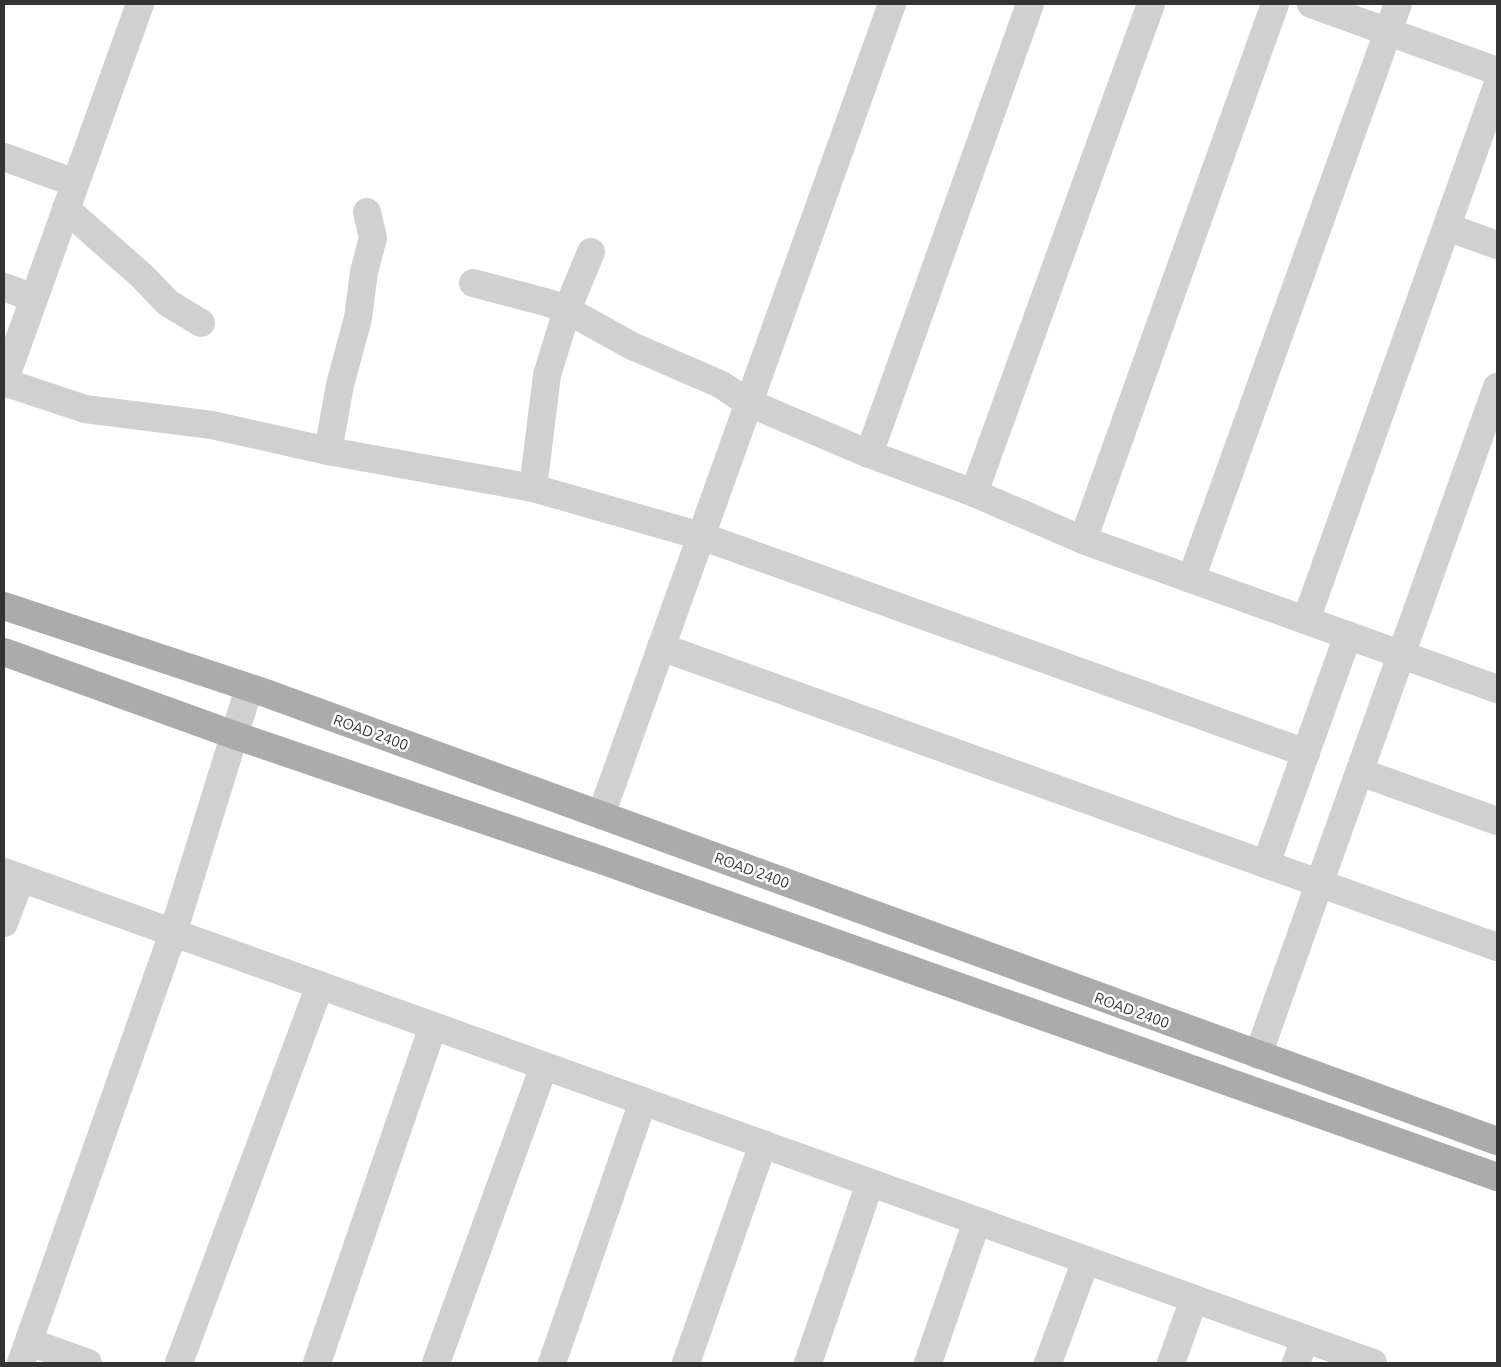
<svg xmlns="http://www.w3.org/2000/svg" width="1501" height="1367" font-family="Ubuntu,sans-serif">
  <style>
    .lines { fill: none; stroke-linecap: round; stroke-linejoin: round }
    .minor { stroke: #d0d0d0; stroke-width: 28 }
    .major { stroke: #ababab; stroke-width: 28 }
    .labels { text-anchor: middle; dominant-baseline: central; stroke-width: 5; stroke-linejoin: round; paint-order: stroke }
    .street-label { font-size: 15px; fill: #333; stroke: #fff }
  </style>
  <rect width="100%" height="100%" fill="#fff"/>
  <g class="lines">
    <!-- minor -->
    <g class="minor">
      <polyline points="1311,4 1497,71"/>
      <polyline points="4,157 75,183"/>
      <polyline points="66,209 142,276 168,303 201,323"/>
      <polyline points="1447,227 1497,245"/>
      <polyline points="473,283 549,303 567,310 591,252"/>
      <polyline points="4,287 34,298"/>
      <polyline points="4,382 85,409 212,425 328,451 533,488 701,536 1306,753"/>
      <polyline points="4,382 140,4"/>
      <polyline points="328,451 340,385 358,318 364,272 373,238 367,212"/>
      <polyline points="869,454 1030,4"/>
      <polyline points="533,488 547,375 567,310 632,346 720,384 749,403 869,454 974,493 1083,540 1497,689"/>
      <polyline points="974,493 1151,4"/>
      <polyline points="1083,540 1275,4"/>
      <polyline points="1191,579 1398,4"/>
      <polyline points="1306,620 1497,86"/>
      <polyline points="661,647 1497,947"/>
      <polyline points="1360,772 1497,821"/>
      <polyline points="601,815 892,4"/>
      <polyline points="1266,864 1348,635"/>
      <polyline points="4,872 1373,1363"/>
      <polyline points="4,923 21,878"/>
      <polyline points="1258,1055 1497,387"/>
      <polyline points="29,1342 88,1363"/>
      <polyline points="21,1363 173,933 249,688"/>
      <polyline points="179,1363 320,985"/>
      <polyline points="317,1363 433,1026"/>
      <polyline points="436,1363 544,1066"/>
      <polyline points="552,1363 643,1101"/>
      <polyline points="686,1363 763,1144"/>
      <polyline points="808,1363 870,1183"/>
      <polyline points="928,1363 977,1221"/>
      <polyline points="1048,1363 1086,1260"/>
      <polyline points="1171,1363 1194,1299"/>
      <polyline points="1296,1363 1305,1339"/>
    </g>
    <!-- major -->
    <g class="major">
      <polyline points="4,606 260,691 1497,1141"/>
      <polyline points="4,652 234,735 601,860 1497,1177"/>
    </g>
  </g>
  <g class="labels">
    <!-- street labels -->
    <g class="street-label">
      <text transform="translate(371 732) rotate(20)">ROAD 2400</text>
      <text transform="translate(752 870) rotate(20)">ROAD 2400</text>
      <text transform="translate(1132 1010) rotate(20)">ROAD 2400</text>
    </g>
  </g>
  <!-- border -->
  <rect width="1501" height="1367" fill="none" stroke="#333333" stroke-width="10"/>
</svg>
